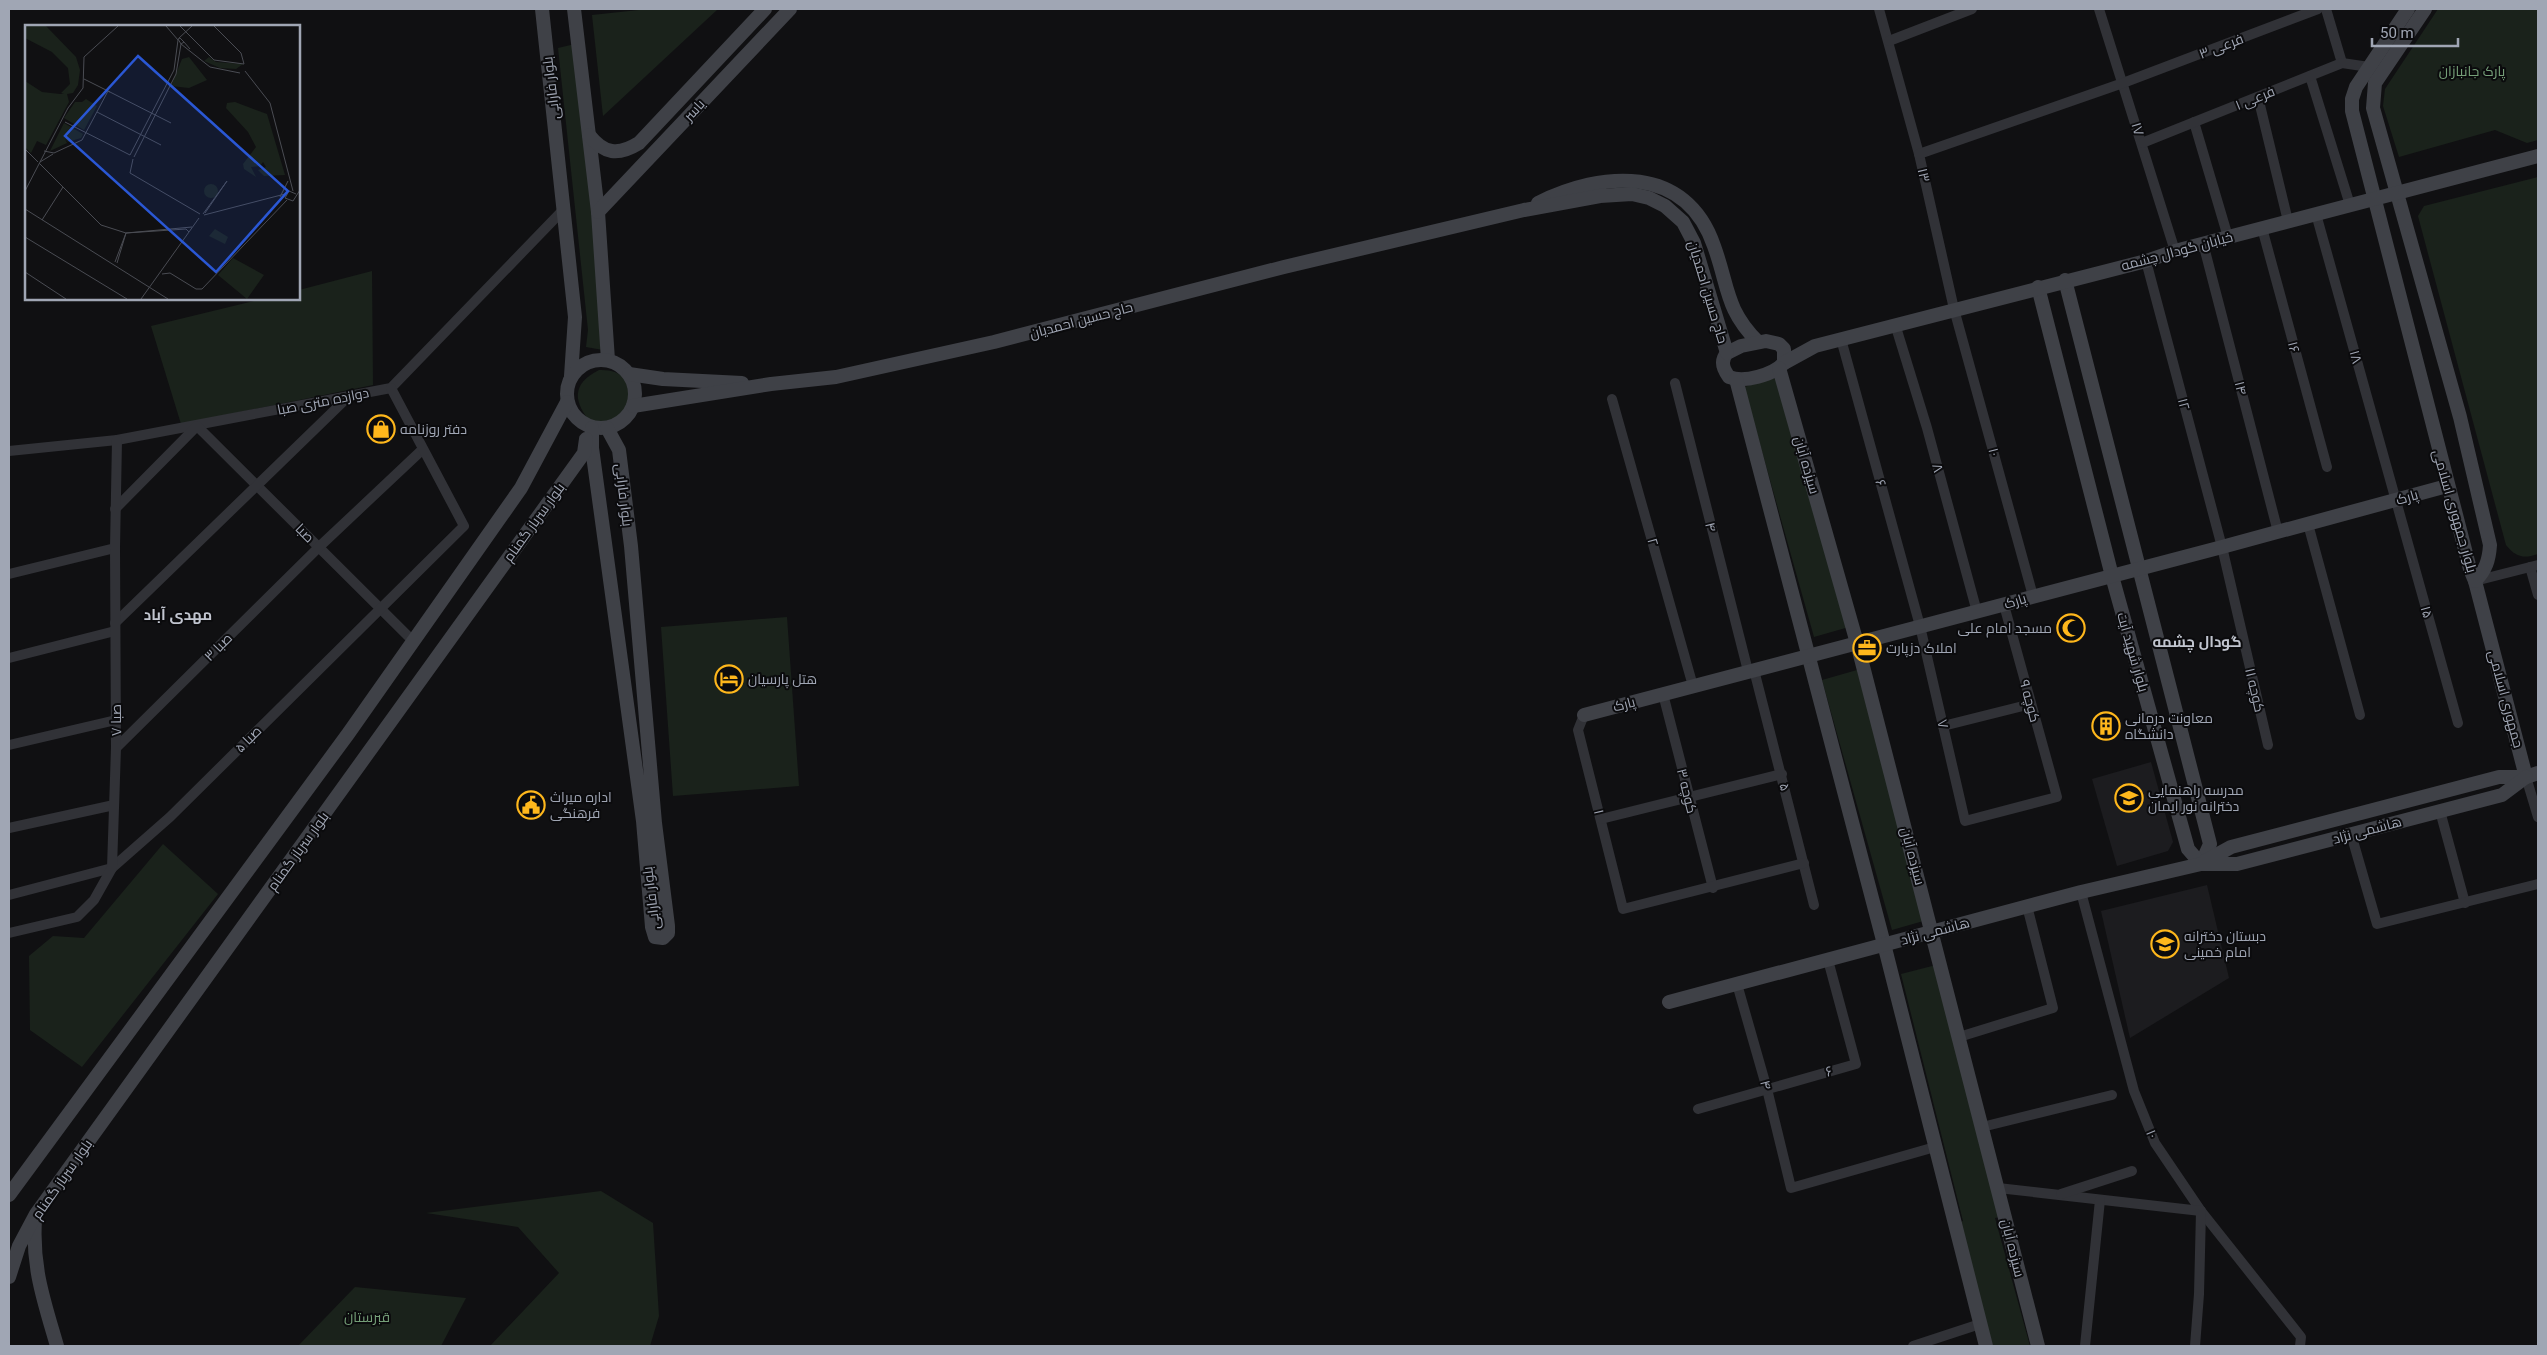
<svg xmlns="http://www.w3.org/2000/svg" width="2547" height="1355" font-family="Roboto,Cairo,sans-serif">
  <style>
    .built { fill: #1c1c1f }
    .green { fill: #1a221b }
    .lines { fill: none; stroke-linecap: round; stroke-linejoin: round }
    .street { stroke: #313237; stroke-width: 10 }
    .secondary { stroke: #3f4147; stroke-width: 14 }
    .labels { text-anchor: middle; dominant-baseline: central; stroke-width: 4; stroke-linejoin: round; paint-order: stroke }
    .street-label { font-size: 14px; fill: #a0a6b4; stroke: #0b0b0d }
    .park-label { font-size: 14px; fill: #76a079; stroke: #0b0b0d }
    .poi-label { font-size: 14px; fill: #a0a6b4; stroke: #0b0b0d; text-anchor: start }
    .neighbourhood-label { font-size: 15px; font-weight: bold; fill: #c1c5cf; stroke: #0b0b0d }
    .inset-road { fill: none; stroke: #4a4c53; stroke-width: 1 }
    .view { fill: #2a57d4; fill-opacity: 0.15; stroke: #2a57d4; stroke-width: 2.5 }
    .inset-edge { fill: none; stroke: #a0a6b4; stroke-width: 2.5 }
  </style>
  <rect width="100%" height="100%" fill="#101012"/>
  <!-- built -->
  <g class="built">
    <polygon points="2151,762 2173,842 2168,851 2117,866 2092,779"/>
    <polygon points="2207,885 2229,978 2130,1038 2101,911"/>
  </g>
  <!-- green -->
  <g class="green">
    <polygon points="648,9 718,9 603,116 592,15"/>
    <polygon points="2438,9 2538,9 2538,140 2527,143 2495,130 2399,157 2383,106 2385,89"/>
    <polygon points="575,44 604,328 603,350 586,347 588,330 558,48"/>
    <path d="M2538,177V554C2523,559 2516,557 2506,545L2418,216L2424,206Z"/>
    <polygon points="372,271 373,385 181,424 151,326 262,299 299,299 299,290"/>
    <path d="M599,370C649,368 639,435 592,424C573,402 571,384 599,370Z"/>
    <polygon points="1779,377 1849,627 1814,637 1744,387"/>
    <polygon points="787,617 799,786 673,796 661,627"/>
    <polygon points="1857,670 1927,920 1892,930 1822,680"/>
    <polygon points="163,844 218,894 82,1067 30,1030 29,956 53,936 84,938"/>
    <polygon points="1936,965 2000,1217 1995,1218 2030,1346 1993,1346 1958,1223 1963,1221 1901,974"/>
    <polygon points="601,1191 653,1223 659,1316 650,1346 490,1346 559,1273 518,1227 426,1213"/>
    <polygon points="355,1287 466,1298 441,1346 298,1346"/>
  </g>
  <g class="lines">
    <!-- street -->
    <g class="street">
      <polyline points="1879,9 1919,154 1954,309 2033,596"/>
      <polyline points="2099,9 2175,251"/>
      <polyline points="2326,9 2342,63"/>
      <polyline points="1889,41 1972,9"/>
      <polyline points="2310,76 2350,205"/>
      <polyline points="2258,97 2288,221"/>
      <polyline points="2194,122 2228,237"/>
      <polyline points="2142,143 2342,63 2369,67"/>
      <polyline points="1919,154 2123,83 2318,9"/>
      <polyline points="2316,214 2458,723"/>
      <polyline points="2262,228 2327,467"/>
      <polyline points="2203,243 2278,532"/>
      <polyline points="2146,261 2222,547 2268,745"/>
      <polyline points="1895,324 1927,428 1977,612"/>
      <polyline points="1841,339 1920,626 1965,821 2057,797 2004,605"/>
      <polyline points="1675,383 1748,671"/>
      <polyline points="1612,399 1693,686"/>
      <polyline points="9,451 117,440 391,388 565,208"/>
      <polyline points="115,509 197,426 413,641"/>
      <polyline points="2308,524 2360,715"/>
      <polyline points="2530,567 2538,595"/>
      <polyline points="9,574 115,548"/>
      <polyline points="2475,581 2538,565"/>
      <polyline points="115,623 348,397"/>
      <polyline points="9,658 115,631"/>
      <polyline points="1754,670 1814,905"/>
      <polyline points="1663,694 1713,888"/>
      <polyline points="1584,715 1578,730 1623,909 1804,863"/>
      <polyline points="1943,726 2031,704"/>
      <polyline points="9,745 116,720"/>
      <polyline points="116,748 319,547 422,450"/>
      <polyline points="2526,777 2538,817"/>
      <polyline points="2440,811 2465,903"/>
      <polyline points="1601,819 1782,774"/>
      <polyline points="9,828 114,805"/>
      <polyline points="2351,834 2377,924 2538,884"/>
      <polyline points="2081,892 2134,1091 2155,1143 2201,1211 2301,1337 2300,1346"/>
      <polyline points="9,895 112,868 170,817 464,526 391,388"/>
      <polyline points="9,933 77,917 94,900 112,868 116,748 115,548 117,440"/>
      <polyline points="1737,984 1767,1089 1791,1188 1935,1147"/>
      <polyline points="1959,1037 2053,1008 2027,906"/>
      <polyline points="1698,1109 1856,1064 1828,960"/>
      <polyline points="1982,1127 2112,1095"/>
      <polyline points="1998,1188 2201,1211 2199,1294 2195,1346"/>
      <polyline points="2061,1194 2132,1171"/>
      <polyline points="1913,1346 1980,1324"/>
      <polyline points="2085,1346 2100,1200"/>
    </g>
    <!-- secondary -->
    <g class="secondary">
      <polyline points="542,9 575,317 571,376"/>
      <polyline points="574,9 598,212 608,360"/>
      <polyline points="2408,9 2356,87 2352,99 2352,111 2470,569 2475,581 2526,777"/>
      <path d="M2425,9L2375,83L2373,108L2460,417L2490,545C2489,560 2486,570 2475,581"/>
      <path d="M589,135C604,154 618,156 639,143L765,9"/>
      <path d="M1538,203C1602,171 1686,164 1714,246C1729,287 1725,309 1758,342"/>
      <polyline points="598,212 790,9"/>
      <polyline points="2065,280 2210,844 2201,864"/>
      <polyline points="2038,287 2112,576 2188,849 2201,864"/>
      <path d="M1766,341L1779,344L1784,349V363C1773,375 1744,383 1729,377C1723,369 1720,361 1727,353L1741,346Z"/>
      <circle cx="601" cy="394" r="34"/>
      <polyline points="1784,363 1815,346 2146,261 2175,251 2538,156"/>
      <polyline points="1779,368 1857,643 2038,1346"/>
      <polyline points="629,374 663,379 742,383"/>
      <polyline points="1736,379 1884,944 1986,1346"/>
      <polyline points="633,406 771,384 836,377 994,342 1284,267 1524,210 1600,196 1632,194 1649,198 1665,206 1683,222 1694,243 1727,353"/>
      <polyline points="592,428 592,448 643,821 652,927 655,937 663,938 668,933 668,926 655,823 631,546 619,450 607,428"/>
      <polyline points="1584,715 2222,547 2447,486"/>
      <polyline points="2202,863 2231,847 2499,777 2526,777 2538,773"/>
      <polyline points="1669,1002 2081,892 2201,864 2237,864 2502,795 2526,777"/>
      <polyline points="9,1195 348,734 521,488 567,402"/>
      <path d="M35,1220C32,1268 44,1301 57,1346"/>
      <polyline points="9,1277 19,1246 36,1214 584,453 586,439"/>
    </g>
  </g>
  <!-- icons -->
  <defs>
    <g id="shop-ring" transform="scale(1.4375)"><circle r="9.5" fill="#0b0b0d" stroke="#feb71c" stroke-width="1.5"/><path d="M-5-2.5h2.3a2.7 3.5 0 0 1 5.4 0H5L5.5 6h-11ZM-1.5-2.5h3a1.5 2.3 0 0 0-3 0Z" fill="#feb71c"/></g>
    <g id="mosque-ring" transform="scale(1.4375)"><circle r="9.5" fill="#0b0b0d" stroke="#feb71c" stroke-width="1.5"/><path d="M3.5-4.9A6 6 0 1 0 3.5 4.9A5 5 0 1 1 3.5-4.9Z" fill="#feb71c"/></g>
    <g id="office-ring" transform="scale(1.4375)"><circle r="9.5" fill="#0b0b0d" stroke="#feb71c" stroke-width="1.5"/><path d="M-6-3h4V-5.5h4V-3h4V5H-6ZM-1-4.5V-3h2v-1.5ZM-6 0V1H6V0Z" fill="#feb71c"/></g>
    <g id="hotel-ring" transform="scale(1.4375)"><circle r="9.5" fill="#0b0b0d" stroke="#feb71c" stroke-width="1.5"/><path d="M-6-4.5h1.5V1H6V5H4.5V3h-9V5H-6ZM-4 0a1.8 1.8 0 1 1 3.6 0ZM.5 0V-2.5h3Q6-2.5 6 0Z" fill="#feb71c"/></g>
    <g id="building-ring" transform="scale(1.4375)"><circle r="9.5" fill="#0b0b0d" stroke="#feb71c" stroke-width="1.5"/><path d="M-4-6H4V6H1V3H-1V6H-4ZM-2.5-4.3h1.7v1.8h-1.7ZM.8-4.3h1.7v1.8H.8ZM-2.5-1h1.7V.8h-1.7ZM.8-1h1.7V.8H.8Z" fill="#feb71c"/></g>
    <g id="school-ring" transform="scale(1.4375)"><circle r="9.5" fill="#0b0b0d" stroke="#feb71c" stroke-width="1.5"/><path d="M0-5L7-2L0 1L-7-2ZM-4 1L0 2.5L4 1V4Q0 6-4 4Z" fill="#feb71c"/></g>
    <g id="civic-ring" transform="scale(1.4375)"><circle r="9.5" fill="#0b0b0d" stroke="#feb71c" stroke-width="1.5"/><path d="M-.6-6.5H3V-4.5H.6V-3L4-1V1h2V6H-6V1h2V-1L-.6-3ZM-1.2 2.5V6h2.4V2.5Z" fill="#feb71c"/></g>
  </defs>
  <g fill-rule="evenodd">
    <use href="#shop-ring" x="381" y="429"/>
    <use href="#mosque-ring" x="2071" y="628"/>
    <use href="#office-ring" x="1867" y="648"/>
    <use href="#hotel-ring" x="729" y="679"/>
    <use href="#building-ring" x="2106" y="726"/>
    <use href="#school-ring" x="2129" y="798"/>
    <use href="#civic-ring" x="531" y="805"/>
    <use href="#school-ring" x="2165" y="944"/>
  </g>
  <g class="labels">
    <!-- street labels -->
    <g class="street-label">
      <text transform="translate(2221 46) rotate(-21)">فرعی ۳</text>
      <text transform="translate(551 88) rotate(-97)">بلوار فارابی</text>
      <text transform="translate(2255 98) rotate(-22)">فرعی ۱</text>
      <text transform="translate(694 110) rotate(-47)">یاسر</text>
      <text transform="translate(2138 129) rotate(73)">۱۷</text>
      <text transform="translate(1924 175) rotate(77)">۱۳</text>
      <text transform="translate(2177 251) rotate(-15)">خیابان گودال چشمه</text>
      <text transform="translate(1708 292) rotate(73)">حاج حسین احمدیان</text>
      <text transform="translate(1081 320) rotate(-15)">حاج حسین احمدیان</text>
      <text transform="translate(2294 347) rotate(75)">۱۶</text>
      <text transform="translate(2356 357) rotate(74)">۱۸</text>
      <text transform="translate(2241 388) rotate(75)">۱۴</text>
      <text transform="translate(323 401) rotate(-11)">دوازده متری صبا</text>
      <text transform="translate(2184 404) rotate(75)">۱۲</text>
      <text transform="translate(1994 452) rotate(75)">۱۰</text>
      <text transform="translate(1807 465) rotate(74)">سیزده آبان</text>
      <text transform="translate(1938 468) rotate(75)">۸</text>
      <text transform="translate(1881 483) rotate(75)">۶</text>
      <text transform="translate(624 495) rotate(83)">بلوار فارابی</text>
      <text transform="translate(2407 497) rotate(-16)">پارک</text>
      <text transform="translate(2455 511) rotate(74)">بلوار جمهوری اسلامی</text>
      <text transform="translate(534 522) rotate(-54)">بلوار سرباز گمنام</text>
      <text transform="translate(1711 527) rotate(76)">۴</text>
      <text transform="translate(305 533) rotate(45)">صبا</text>
      <text transform="translate(1653 542) rotate(74)">۲</text>
      <text transform="translate(2015 601) rotate(-17)">پارک</text>
      <text transform="translate(2427 612) rotate(74)">۱۵</text>
      <text transform="translate(218 647) rotate(-45)">صبا ۳</text>
      <text transform="translate(2133 652) rotate(74)">بلوار شهید آیت</text>
      <text transform="translate(2255 690) rotate(77)">کوچه ۱۱</text>
      <text transform="translate(2506 699) rotate(75)">جمهوری اسلامی</text>
      <text transform="translate(2030 701) rotate(75)">کوچه ۹</text>
      <text transform="translate(1624 704) rotate(-15)">پارک</text>
      <text transform="translate(116 720) rotate(-91)">صبا ۷</text>
      <text transform="translate(1943 724) rotate(77)">۷</text>
      <text transform="translate(248 739) rotate(-45)">صبا ۵</text>
      <text transform="translate(1785 787) rotate(76)">۵</text>
      <text transform="translate(1687 791) rotate(76)">کوچه ۳</text>
      <text transform="translate(1599 812) rotate(76)">۱</text>
      <text transform="translate(2367 830) rotate(-15)">هاشمی نژاد</text>
      <text transform="translate(298 851) rotate(-54)">بلوار سرباز گمنام</text>
      <text transform="translate(1913 856) rotate(75)">سیزده آبان</text>
      <text transform="translate(651 898) rotate(-97)">بلوار فارابی</text>
      <text transform="translate(1935 931) rotate(-15)">هاشمی نژاد</text>
      <text transform="translate(1829 1071) rotate(-16)">۶</text>
      <text transform="translate(1766 1085) rotate(75)">۴</text>
      <text transform="translate(2152 1134) rotate(67)">۱۰</text>
      <text transform="translate(62 1179) rotate(-55)">بلوار سرباز گمنام</text>
      <text transform="translate(2013 1248) rotate(76)">سیزده آبان</text>
    </g>
    <!-- park labels -->
    <g class="park-label">
      <text x="2472" y="71">پارک جانبازان</text>
      <text x="367" y="1317">قبرستان</text>
    </g>
    <!-- poi labels -->
    <g class="poi-label">
      <text x="400" y="429">دفتر روزنامه</text>
      <text x="2052" y="628" text-anchor="end">مسجد امام علی</text>
      <text x="1886" y="648">املاک دزپارت</text>
      <text x="748" y="679">هتل پارسیان</text>
      <text x="2125" y="718">معاونت درمانی<tspan x="2125" dy="16">دانشگاه</tspan></text>
      <text x="2148" y="790">مدرسه راهنمایی<tspan x="2148" dy="16">دخترانه نور ایمان</tspan></text>
      <text x="550" y="797">اداره میراث<tspan x="550" dy="16">فرهنگی</tspan></text>
      <text x="2184" y="936">دبستان دخترانه<tspan x="2184" dy="16">امام خمینی</tspan></text>
    </g>
    <!-- neighbourhood labels -->
    <g class="neighbourhood-label">
      <text x="178" y="615">مهدی آباد</text>
      <text x="2197" y="642">گودال چشمه</text>
    </g>
  </g>
  <!-- overview -->
  <g transform="translate(25 25)">
    <rect width="275" height="275" fill="#101012"/>
    <path d="M0,1H21L51,32L55,45L53,60L48,68L42,69L44,77L21,120L12,116L6,128L0,122V56L17,67L35,69H39L36,68L45,59L43,43L27,27L0,13ZM164,32L182,55L164,63L146,61L157,34ZM184,32L191,37L218,39L211,44L195,43L179,36ZM61,74L72,81L59,105L39,93L50,77H57ZM210,77L242,89L260,150L239,151L233,145L241,142L238,137L235,141L226,142L231,152L219,144L218,139L231,122L223,107L201,83L202,78ZM39,98L58,109L56,113L43,117L40,114L42,118L25,126ZM179 166a7 7 0 1 1 14 0a7 7 0 1 1-14 0ZM190,204L203,212L200,219L184,211ZM208,233L239,250L222,274L193,250Z" fill="#1a221b"/>
    <path class="inset-road" d="M155,1L189,35L219,39L216,28L189,1M154,13L167,1M159,17L156,19L153,14L155,13L159,17L165,24M220,46L245,78L268,166M59,54L85,67M83,66L146,98M72,87L136,120M40,97L105,130M0,124L13,137M19,126L29,128L57,115L83,66M105,130L149,45L153,15L141,1M109,132L151,49L156,19L185,42L215,48M108,134L105,148L175,189M15,137L28,129M14,138L76,200L101,208M0,166L43,83L58,63L59,32L93,1M271,169L264,166L260,173L268,176L275,165M255,172L263,156M0,184L143,274M178,189L202,156L180,188M179,190L260,169M17,195L38,162M164,207L161,204L101,208L167,202M0,212L102,274M90,237L101,208M92,238L101,208M0,247L41,274M137,249L145,248L171,264H177L262,175M116,274L174,193"/>
    <path class="view" d="M113,31L263,166L191,247L40,111Z"/>
    <rect width="275" height="275" class="inset-edge"/>
  </g>
  <!-- border -->
  <rect width="2547" height="1355" fill="none" stroke="#a0a6b4" stroke-width="20"/>
  <!-- scale -->
  <path d="M2372 38v8h86v-8" fill="none" stroke="#a0a6b4" stroke-width="2.5"/>
  <text x="2380" y="38" font-size="15" fill="#a0a6b4" stroke="#0b0b0d" stroke-width="4" paint-order="stroke">50 m</text>
</svg>
